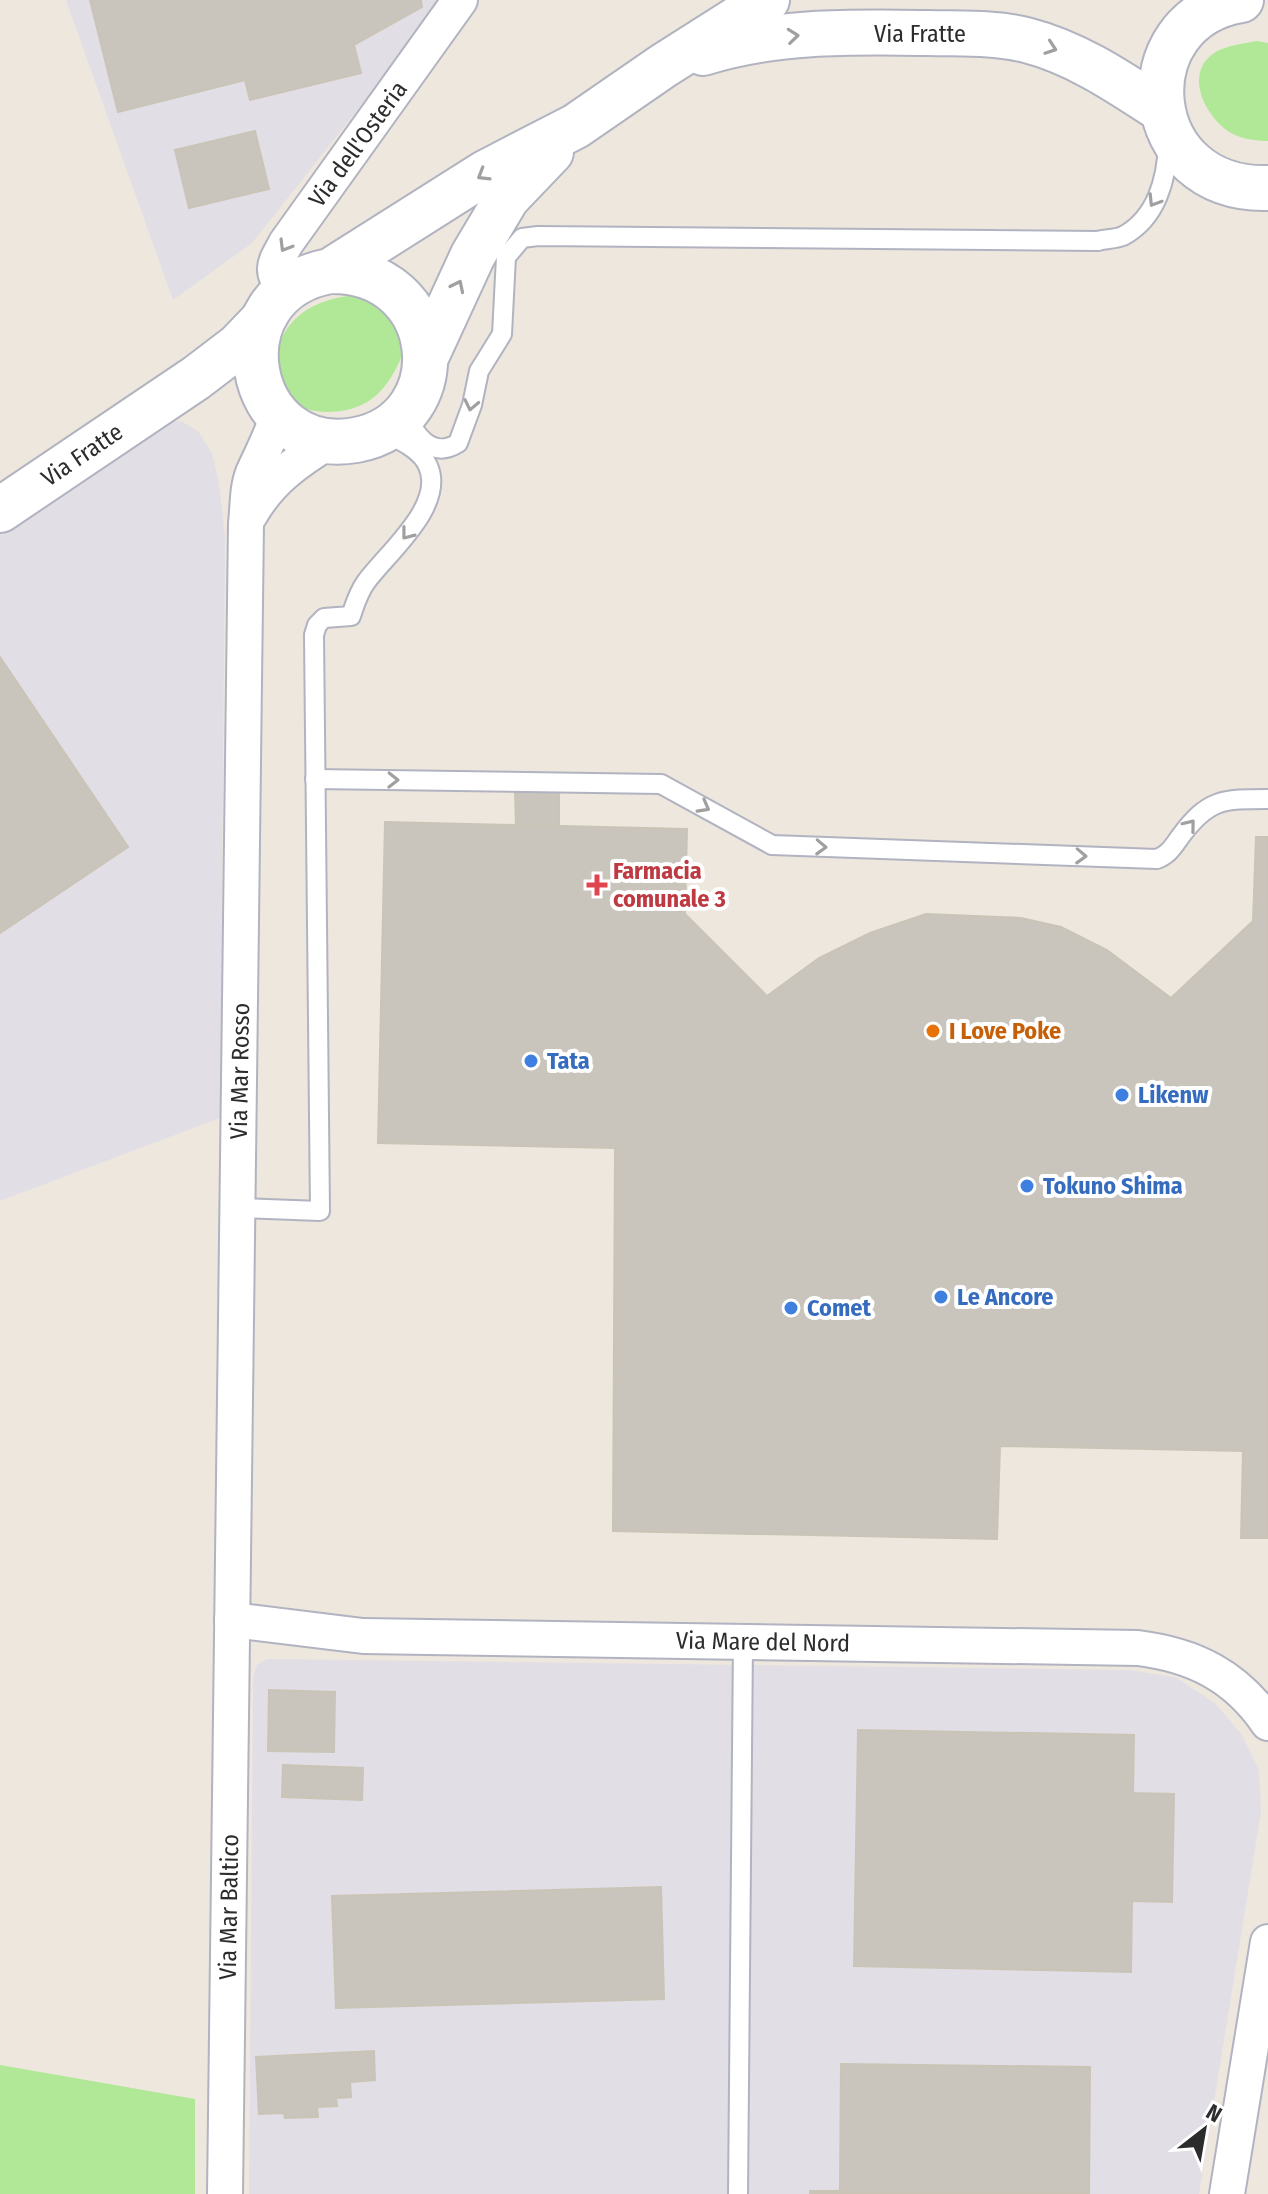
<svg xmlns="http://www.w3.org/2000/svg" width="1268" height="2194" font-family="'Fira Sans Condensed',sans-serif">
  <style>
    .industrial { fill: #e1dee6 }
    .green { fill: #b0e897 }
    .building { fill: #c9c5bc; stroke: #cac4b7; stroke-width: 2 }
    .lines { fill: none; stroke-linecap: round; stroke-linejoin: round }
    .lane-casing { stroke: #b1b3c0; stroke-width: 22 }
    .street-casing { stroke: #b1b3c0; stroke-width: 38 }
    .secondary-casing { stroke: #b1b3c0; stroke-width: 48 }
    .lane { stroke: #fff; stroke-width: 18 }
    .street { stroke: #fff; stroke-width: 34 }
    .secondary { stroke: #fff; stroke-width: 44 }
    .oneway { stroke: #a0a0a0 }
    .health-dot { fill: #e0444e; stroke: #fff; stroke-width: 3 }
    .food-dot { fill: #e8710a; stroke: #fff; stroke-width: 3 }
    .shop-dot { fill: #3f7fe0; stroke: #fff; stroke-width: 3 }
    .labels { text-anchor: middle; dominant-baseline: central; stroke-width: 8; stroke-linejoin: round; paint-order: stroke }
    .street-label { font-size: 24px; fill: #2c2c2c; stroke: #fff }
    .health-label { font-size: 24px; font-weight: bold; fill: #be3a42; stroke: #fff; text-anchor: start }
    .food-label { font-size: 24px; font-weight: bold; fill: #c56008; stroke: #fff; text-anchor: start }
    .shop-label { font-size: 24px; font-weight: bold; fill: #366cbe; stroke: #fff; text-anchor: start }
  </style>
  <rect width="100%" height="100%" fill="#eee7dd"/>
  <!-- industrial -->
  <g class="industrial">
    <polygon points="66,0 438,0 416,36 252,243 173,300"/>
    <polygon points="181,421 198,431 212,453 219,483 225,537 220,1118 0,1201 0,533 167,422"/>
    <polygon points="267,1659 1128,1670 1175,1677 1216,1704 1242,1735 1259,1770 1261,1812 1199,2194 249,2194 253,1678 257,1665"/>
  </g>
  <!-- green -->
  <g class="green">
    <path d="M1257,41L1268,43V141C1257,141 1241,139 1231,133C1206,118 1183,74 1214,53C1227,45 1242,44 1257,41Z"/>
    <path d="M358,295L385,305L405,347C398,368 386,391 367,402C344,416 304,416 285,397C276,387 275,374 276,362C279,318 317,297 358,295Z"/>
    <polygon points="0,2065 195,2099 195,2194 0,2194"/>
  </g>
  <!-- building -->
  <g class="building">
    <polygon points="90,0 421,0 422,7 354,45 361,73 250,100 245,80 118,112"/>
    <polygon points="255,131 269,189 189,208 175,150"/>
    <polygon points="0,657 128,847 0,933"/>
    <polygon points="559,792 559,826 516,826 515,793"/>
    <polygon points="385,822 687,829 685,914 767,996 819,958 870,933 926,914 1021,918 1061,927 1107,950 1171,998 1253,921 1256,837 1268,837 1268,1538 1241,1538 1243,1451 1000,1446 997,1539 613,1531 615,1148 378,1143"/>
    <polygon points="269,1690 335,1692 334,1752 268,1751"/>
    <polygon points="858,1730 1134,1735 1133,1793 1174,1794 1172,1902 1132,1901 1131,1972 854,1966"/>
    <polygon points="283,1765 363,1768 362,1800 282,1797"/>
    <polygon points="661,1887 664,1999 336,2008 332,1896"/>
    <polygon points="374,2051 375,2080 350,2082 351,2097 336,2098 337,2106 317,2107 318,2117 285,2118 284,2113 259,2114 256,2057"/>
    <polygon points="841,2064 1090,2067 1089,2194 810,2194 810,2191 840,2191"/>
  </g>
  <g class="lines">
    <!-- lane casing -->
    <g class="lane-casing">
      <g id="lane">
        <path d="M404,413C415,434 431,460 458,443L472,405L479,371L502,334L506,257L522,238L538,236L1098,241C1105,239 1116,239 1123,236C1157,218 1167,178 1168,143"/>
        <path d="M315,779L661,784L772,845L1157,859C1168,855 1173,847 1180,837C1208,799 1222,799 1268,799"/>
        <path d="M238,1208L320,1211L314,635L317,625L324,618L351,616C355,604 358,593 366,582C386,554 446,506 428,466C421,449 399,440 384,432"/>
        <polyline points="738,2194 743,1642"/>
      </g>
    </g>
    <!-- street casing -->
    <g class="street-casing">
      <g id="street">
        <path d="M285,291C269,270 274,265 286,243L460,0"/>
        <path d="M250,515C269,481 297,461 330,441"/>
        <path d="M232,1620L363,1636L1138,1648C1194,1655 1236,1676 1268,1723"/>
        <path d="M225,2194L246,523C248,506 247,488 253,473C262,453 272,435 278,414"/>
        <polyline points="1227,2194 1268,1942"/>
      </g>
    </g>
    <!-- secondary casing -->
    <g class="secondary-casing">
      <g id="secondary">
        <path d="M1241,0C1124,19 1138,192 1268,188"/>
        <path d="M703,53C775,30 854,32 928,33C961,34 994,32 1026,40C1077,53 1119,82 1162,110"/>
        <path d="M330,271C445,269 458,421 356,440C244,460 213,292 330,271L485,173L576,126L663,66L767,0"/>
        <polyline points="426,357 473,255 507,198 551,152"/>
        <polyline points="0,510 196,378 238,346 262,321"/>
      </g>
    </g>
    <!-- lane -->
    <use href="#lane" class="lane"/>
    <!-- street -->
    <use href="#street" class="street"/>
    <!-- secondary -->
    <use href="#secondary" class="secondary"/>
  </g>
  <!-- one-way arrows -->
  <defs><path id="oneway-chevron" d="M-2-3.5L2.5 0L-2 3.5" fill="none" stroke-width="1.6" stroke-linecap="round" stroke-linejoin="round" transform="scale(2)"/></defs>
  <g class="oneway">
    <use href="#oneway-chevron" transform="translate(793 36) rotate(-6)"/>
    <use href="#oneway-chevron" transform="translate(1051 48) rotate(19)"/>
    <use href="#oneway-chevron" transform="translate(483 175) rotate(149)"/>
    <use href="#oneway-chevron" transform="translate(1154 201) rotate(122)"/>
    <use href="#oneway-chevron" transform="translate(285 246) rotate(121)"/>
    <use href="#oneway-chevron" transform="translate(458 286) rotate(-64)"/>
    <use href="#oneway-chevron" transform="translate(471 405) rotate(102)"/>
    <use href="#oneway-chevron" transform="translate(407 534) rotate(128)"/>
    <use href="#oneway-chevron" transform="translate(393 780) rotate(1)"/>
    <use href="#oneway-chevron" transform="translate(704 807) rotate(29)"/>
    <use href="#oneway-chevron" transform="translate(1190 825) rotate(-51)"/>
    <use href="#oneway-chevron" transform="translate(821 847) rotate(2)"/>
    <use href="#oneway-chevron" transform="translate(1081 856) rotate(2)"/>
  </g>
  <!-- markers -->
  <path class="health-dot" d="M593 873h8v8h8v8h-8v8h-8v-8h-8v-8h8z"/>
  <circle class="food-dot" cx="933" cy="1031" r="8"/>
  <g class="shop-dot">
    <circle cx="531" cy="1061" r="8"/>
    <circle cx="1122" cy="1095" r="8"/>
    <circle cx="1027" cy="1186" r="8"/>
    <circle cx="941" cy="1297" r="8"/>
    <circle cx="791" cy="1308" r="8"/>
  </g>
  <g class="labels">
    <!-- street labels -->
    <g class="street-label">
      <text x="920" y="34">Via Fratte</text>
      <text transform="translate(358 144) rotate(-54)">Via dell'Osteria</text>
      <text transform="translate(82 455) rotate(-34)">Via Fratte</text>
      <text transform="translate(240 1071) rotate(-89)">Via Mar Rosso</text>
      <text transform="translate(763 1642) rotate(1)">Via Mare del Nord</text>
      <text transform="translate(229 1907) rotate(-89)">Via Mar Baltico</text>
    </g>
    <!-- health labels -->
    <g class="health-label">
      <text x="613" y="871">Farmacia<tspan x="613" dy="28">comunale 3</tspan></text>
    </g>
    <!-- food labels -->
    <g class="food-label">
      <text x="949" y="1031">I Love Poke</text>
    </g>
    <!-- shop labels -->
    <g class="shop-label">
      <text x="547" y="1061">Tata</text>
      <text x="1138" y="1095">Likenw</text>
      <text x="1043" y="1186">Tokuno Shima</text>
      <text x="957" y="1297">Le Ancore</text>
      <text x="807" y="1308">Comet</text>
    </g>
  </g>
  <!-- north arrow -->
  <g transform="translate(1204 2130) rotate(31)" stroke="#ffffff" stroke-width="6" paint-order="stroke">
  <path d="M0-6L14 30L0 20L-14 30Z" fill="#2c2c2c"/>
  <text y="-12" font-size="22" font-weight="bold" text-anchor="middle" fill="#2c2c2c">N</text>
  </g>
</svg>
